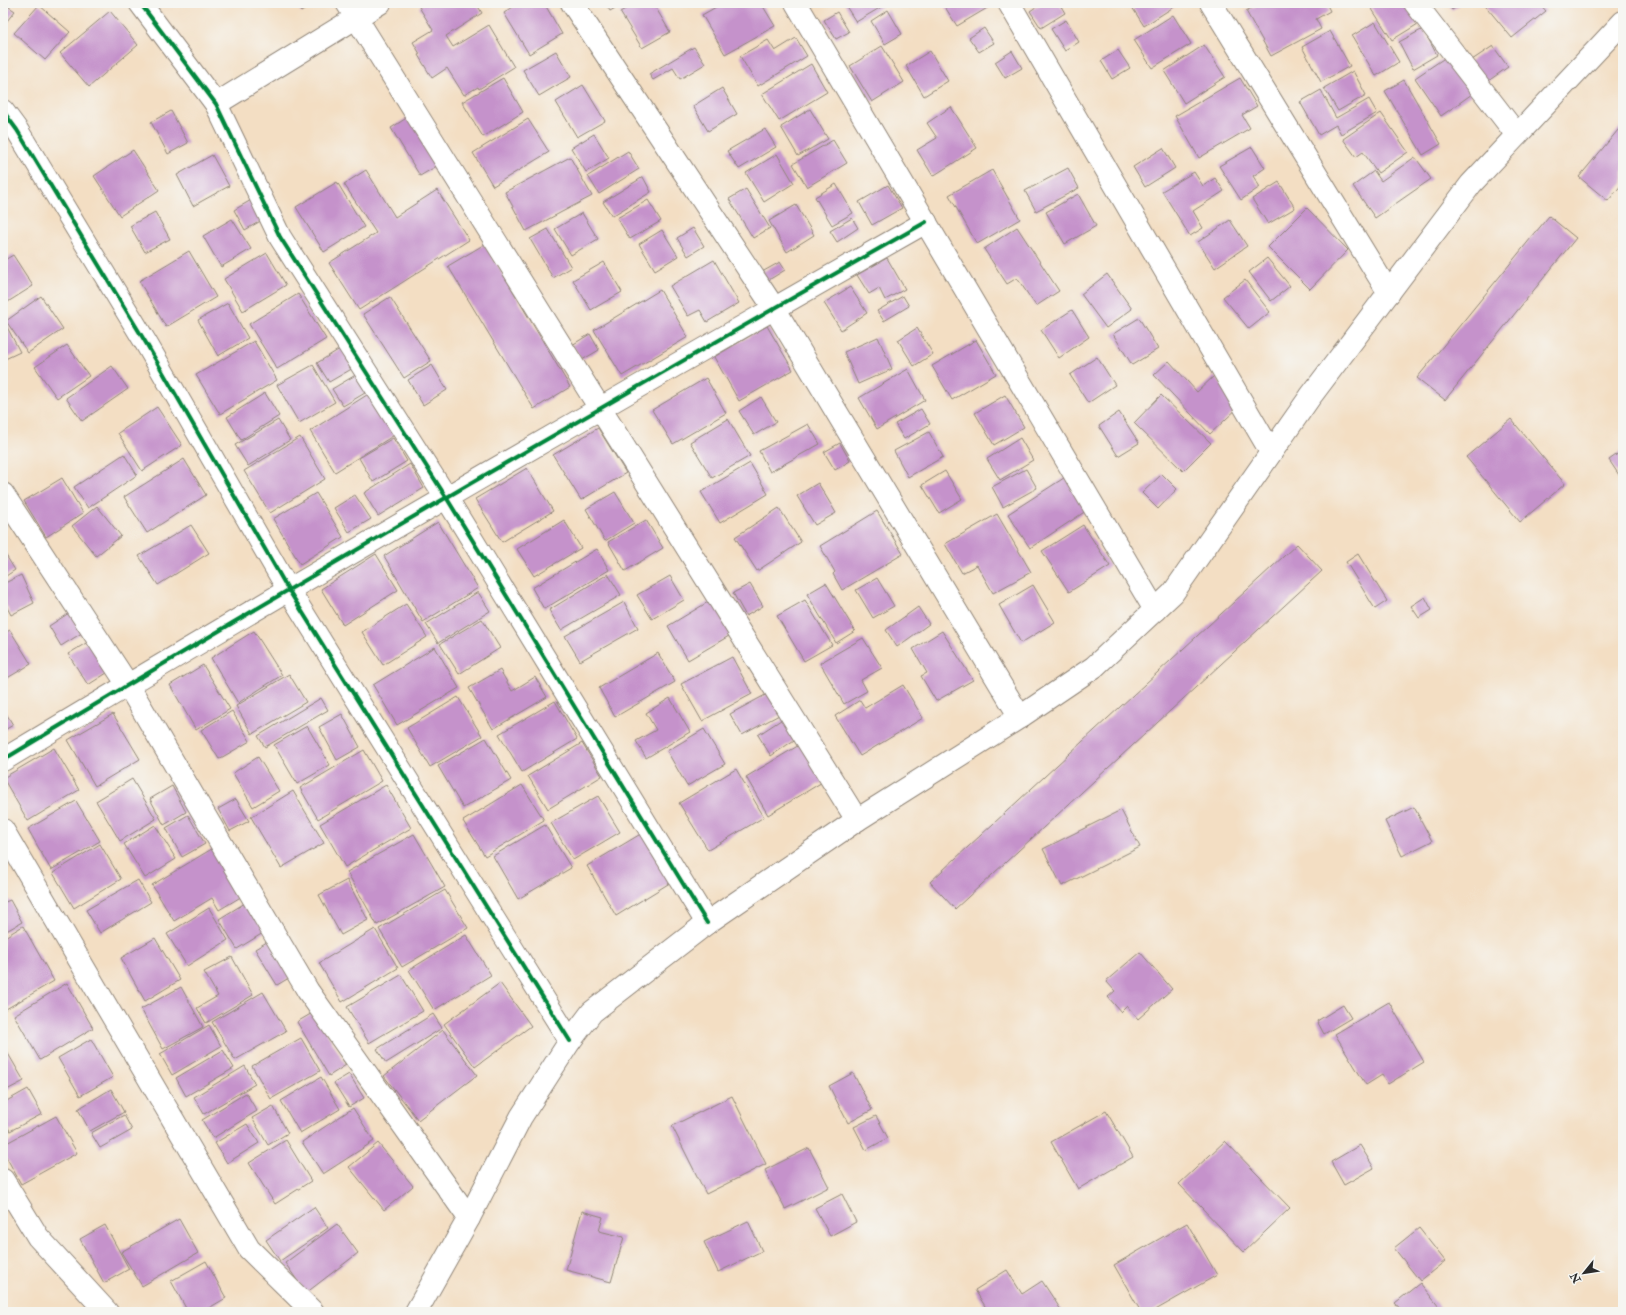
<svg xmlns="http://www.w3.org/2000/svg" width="1626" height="1315" font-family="'IM FELL Double Pica',serif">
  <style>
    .building { fill: #c592cb }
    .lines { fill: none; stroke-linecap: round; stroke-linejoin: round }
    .minor-casing { stroke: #8f8477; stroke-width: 24 }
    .primary-casing { stroke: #8f8477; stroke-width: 24 }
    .minor { stroke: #fff; stroke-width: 22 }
    .primary { stroke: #fff; stroke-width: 22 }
    .cycleway-casing { stroke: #f6f6f2; stroke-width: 6 }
    .cycleway { stroke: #00873e; stroke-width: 4 }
  </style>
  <rect width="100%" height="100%" fill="#f6f6f2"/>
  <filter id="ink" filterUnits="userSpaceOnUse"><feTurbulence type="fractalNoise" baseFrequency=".025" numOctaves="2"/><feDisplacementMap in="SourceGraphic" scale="8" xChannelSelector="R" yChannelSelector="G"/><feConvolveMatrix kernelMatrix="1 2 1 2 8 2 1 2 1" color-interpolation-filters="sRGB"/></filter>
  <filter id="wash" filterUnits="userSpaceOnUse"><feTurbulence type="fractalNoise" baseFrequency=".012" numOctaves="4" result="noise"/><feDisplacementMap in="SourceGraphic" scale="16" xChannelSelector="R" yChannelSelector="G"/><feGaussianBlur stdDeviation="0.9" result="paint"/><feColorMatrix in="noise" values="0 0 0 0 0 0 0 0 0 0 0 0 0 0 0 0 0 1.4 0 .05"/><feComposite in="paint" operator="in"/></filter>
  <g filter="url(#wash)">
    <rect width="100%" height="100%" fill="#f3dec3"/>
    <g id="blocks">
      <!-- building -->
      <g class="building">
        <polygon points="3,3 15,11 3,26"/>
        <polygon points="296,3 315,3 301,12"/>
        <polygon points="425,3 476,3 482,13 446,36 453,47 489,25 514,67 479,89 478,87 464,95 447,68 432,78 418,55 420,54 413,42 433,30 419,7"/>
        <polygon points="519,3 544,3 562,34 529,54 504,13"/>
        <polygon points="605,3 624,3 610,11"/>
        <polygon points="636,3 653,3 670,32 642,48 620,12"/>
        <polygon points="723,3 761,3 775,26 725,54 702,15"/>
        <polygon points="844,3 888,3 856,22"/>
        <polygon points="952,3 987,3 989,7 957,26 945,7"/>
        <polygon points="1042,3 1059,3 1065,13 1041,28 1030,11"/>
        <polygon points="1132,3 1180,3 1144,26 1130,4"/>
        <polygon points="1261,3 1326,3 1330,11 1316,19 1321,29 1271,56 1246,11"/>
        <polygon points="1376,3 1406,3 1418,24 1392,40 1370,6"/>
        <polygon points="1448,3 1462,3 1452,10"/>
        <polygon points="1483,3 1539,3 1546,11 1512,38"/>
        <polygon points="39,5 70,32 45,60 14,33"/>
        <polygon points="888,10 902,34 885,44 871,21"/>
        <polygon points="110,11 138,45 89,87 60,53"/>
        <polygon points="837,12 849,32 836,39 824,20"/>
        <polygon points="1173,15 1191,44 1152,68 1134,40"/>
        <polygon points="1066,20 1079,42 1065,51 1051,29"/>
        <polygon points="1375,22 1399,62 1376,76 1352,36"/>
        <polygon points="984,28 994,43 979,52 969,38"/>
        <polygon points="1423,29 1437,55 1413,69 1399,42"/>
        <polygon points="1330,31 1350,66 1321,82 1302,47"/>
        <polygon points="796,38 807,56 758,86 740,56 768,40 775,51"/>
        <polygon points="1204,45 1225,77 1184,103 1164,71"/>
        <polygon points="882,46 904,82 872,102 850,66"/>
        <polygon points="1493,46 1508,67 1484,84 1469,62"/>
        <polygon points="694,47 705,64 680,79 673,68 653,80 649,74"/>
        <polygon points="1118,50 1130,68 1112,79 1101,61"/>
        <polygon points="556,51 571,77 539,96 523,70"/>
        <polygon points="930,51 948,81 924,96 906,66"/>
        <polygon points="1012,51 1022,68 1005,78 995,62"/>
        <polygon points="1446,57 1472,94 1441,116 1415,78"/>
        <polygon points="811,64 827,92 779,121 762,94"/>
        <polygon points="1353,71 1366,95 1338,111 1324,88"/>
        <polygon points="503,78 523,112 483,137 462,102"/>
        <polygon points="1240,78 1257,106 1242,115 1250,128 1199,158 1175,116"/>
        <polygon points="1404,80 1441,144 1423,155 1385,91"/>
        <polygon points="583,85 605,121 577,137 556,102"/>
        <polygon points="722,88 737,114 708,131 693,106"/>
        <polygon points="1321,90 1336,118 1369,99 1377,113 1341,134 1336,125 1319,135 1300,102"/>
        <polygon points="951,107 977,148 933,176 917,150 937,138 927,123"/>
        <polygon points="810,109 828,139 798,156 781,127"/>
        <polygon points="171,111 188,143 168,154 151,122"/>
        <polygon points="1381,113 1408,152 1378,173 1363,152 1356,157 1343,139"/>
        <polygon points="411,115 440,164 420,176 391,128"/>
        <polygon points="528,119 549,152 493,186 473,153"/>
        <polygon points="1623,124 1623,183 1608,201 1579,177"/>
        <polygon points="765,129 776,147 739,169 727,151"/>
        <polygon points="594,134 609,158 586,172 571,148"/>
        <polygon points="833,140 847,163 807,187 793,164"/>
        <polygon points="1252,147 1265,168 1253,176 1260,187 1241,200 1219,166"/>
        <polygon points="1163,148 1175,168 1145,187 1133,167"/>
        <polygon points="133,150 159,190 120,216 94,176"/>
        <polygon points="628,151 639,169 599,194 588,176"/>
        <polygon points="777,154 794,183 764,202 746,173"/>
        <polygon points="212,155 229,186 193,206 177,175"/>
        <polygon points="570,157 592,196 526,231 505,192"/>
        <polygon points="1415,157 1431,179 1375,218 1353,186 1374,171 1381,181"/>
        <polygon points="1068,168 1079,188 1036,211 1025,191"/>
        <polygon points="366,170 395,217 437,190 469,240 359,310 329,263 376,233 344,184"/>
        <polygon points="992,170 1020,219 977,244 949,195"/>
        <polygon points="1194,172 1203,186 1215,178 1224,191 1193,211 1203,228 1190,236 1162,191"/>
        <polygon points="643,177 651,192 612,216 603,202"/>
        <polygon points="337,182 364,227 324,252 296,207"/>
        <polygon points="1279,182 1295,208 1268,224 1252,199"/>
        <polygon points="836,184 853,213 832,225 815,197"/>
        <polygon points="888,185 902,208 872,225 859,202"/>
        <polygon points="746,189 770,228 753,238 729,199"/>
        <polygon points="1078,194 1096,226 1065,244 1046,212"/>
        <polygon points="253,199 264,219 245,230 234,210"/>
        <polygon points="648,200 661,221 630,239 617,218"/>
        <polygon points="796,205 814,235 787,252 769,221"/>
        <polygon points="1307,208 1348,250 1310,289 1268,247"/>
        <polygon points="155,212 170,239 145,252 130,226"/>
        <polygon points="582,213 598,239 571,255 555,229"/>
        <polygon points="1549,216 1576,238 1445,400 1417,378"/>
        <polygon points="852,218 858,228 837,242 830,231"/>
        <polygon points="232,219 251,249 221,267 203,236"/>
        <polygon points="1230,220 1247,246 1215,268 1198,242"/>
        <polygon points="1017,227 1059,291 1036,306 1017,278 1007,284 984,249"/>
        <polygon points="693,228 704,246 688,256 677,238"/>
        <polygon points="548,229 571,267 553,278 530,239"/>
        <polygon points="662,230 678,256 655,270 639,244"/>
        <polygon points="485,244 570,387 534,409 448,266"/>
        <polygon points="189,251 216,297 166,327 139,281"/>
        <polygon points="267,253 286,285 243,311 224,279"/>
        <polygon points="13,255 33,286 3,305 3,261"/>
        <polygon points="887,258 905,289 885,300 879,288 869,294 857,275"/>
        <polygon points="1267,258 1290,286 1271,301 1249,272"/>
        <polygon points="714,260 739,303 707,322 700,310 688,316 670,286"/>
        <polygon points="604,262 622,292 591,310 573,280"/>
        <polygon points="780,262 785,270 767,281 762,272"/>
        <polygon points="1107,274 1132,309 1106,328 1081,294"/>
        <polygon points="1245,280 1270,312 1249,329 1223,297"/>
        <polygon points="850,287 867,313 841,330 824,303"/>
        <polygon points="660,290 688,337 622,376 594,330"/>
        <polygon points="298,294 326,339 277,369 249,324"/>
        <polygon points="41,296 63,329 28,353 6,321"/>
        <polygon points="903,296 909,306 884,321 877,311"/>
        <polygon points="390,297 431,361 404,378 363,314"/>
        <polygon points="228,303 248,338 218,356 198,320"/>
        <polygon points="1072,310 1089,337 1059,358 1041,330"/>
        <polygon points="1139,318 1158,349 1132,365 1113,334"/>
        <polygon points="767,326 793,370 739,401 714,357"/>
        <polygon points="7,327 20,352 3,360 3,329"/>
        <polygon points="917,328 933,354 914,366 898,340"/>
        <polygon points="590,334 599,350 582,360 572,345"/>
        <polygon points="878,337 892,369 858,384 844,352"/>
        <polygon points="976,340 996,374 952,400 932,366"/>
        <polygon points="254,341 277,380 220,414 196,375"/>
        <polygon points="67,345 89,376 57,398 35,367"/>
        <polygon points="343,347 355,367 329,382 317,363"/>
        <polygon points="1097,357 1115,385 1088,403 1070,375"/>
        <polygon points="1169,361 1197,392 1214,376 1241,405 1210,434 1154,375"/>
        <polygon points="313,365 335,402 299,423 277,385"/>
        <polygon points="432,365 447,390 423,405 408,380"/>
        <polygon points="112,366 128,389 82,421 66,398"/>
        <polygon points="908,369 925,400 877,429 859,398"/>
        <polygon points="359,373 370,390 343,406 332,389"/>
        <polygon points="706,378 726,413 673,444 652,410"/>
        <polygon points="265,393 279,416 241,440 227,417"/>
        <polygon points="370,393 396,434 335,472 310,431"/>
        <polygon points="1005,395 1024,427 994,445 975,413"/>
        <polygon points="1161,395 1211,443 1183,471 1134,423"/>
        <polygon points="761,397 776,422 754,435 739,411"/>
        <polygon points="157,407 182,445 142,471 118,433"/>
        <polygon points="921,409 930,424 904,439 895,424"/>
        <polygon points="1119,412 1139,443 1118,456 1099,426"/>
        <polygon points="728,419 750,456 712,478 690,442"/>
        <polygon points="1511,419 1565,484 1520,522 1466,457"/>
        <polygon points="278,420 290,440 248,466 235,445"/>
        <polygon points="808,424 820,444 770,472 759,451"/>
        <polygon points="598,428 626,473 581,500 553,455"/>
        <polygon points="929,432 943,457 908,477 894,451"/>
        <polygon points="300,437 325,479 270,513 244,471"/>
        <polygon points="393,438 407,461 373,482 359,458"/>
        <polygon points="1020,438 1033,460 1000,480 987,459"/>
        <polygon points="840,443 850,461 835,470 824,452"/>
        <polygon points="1623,450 1623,481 1609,460"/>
        <polygon points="124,454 137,475 88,508 74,487"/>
        <polygon points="184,459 206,495 147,533 124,497"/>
        <polygon points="750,463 768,494 720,523 701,492"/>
        <polygon points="410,464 424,488 378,516 364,493"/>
        <polygon points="527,468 553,511 502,542 475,499"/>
        <polygon points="1026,469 1037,488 1003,507 992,487"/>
        <polygon points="945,471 962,499 939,513 922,485"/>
        <polygon points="1162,474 1177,489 1158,509 1142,493"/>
        <polygon points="1067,476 1089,509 1030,548 1008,514"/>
        <polygon points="62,478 83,513 46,537 24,501"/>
        <polygon points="818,483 836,513 815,525 797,496"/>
        <polygon points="615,492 634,523 605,541 586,509"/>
        <polygon points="316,493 343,537 300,564 273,519"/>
        <polygon points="355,495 371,519 349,532 334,508"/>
        <polygon points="97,506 121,536 96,556 72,526"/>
        <polygon points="779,508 801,542 757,571 735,537"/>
        <polygon points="877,511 903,554 842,590 833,574 835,572 820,546"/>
        <polygon points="997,514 1031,572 993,593 977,565 962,573 945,544"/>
        <polygon points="564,520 581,548 534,576 517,549"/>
        <polygon points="646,520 663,548 625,571 608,542"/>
        <polygon points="438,522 478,588 423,622 384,556"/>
        <polygon points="191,525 209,553 158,585 139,556"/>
        <polygon points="1083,525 1110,566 1069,592 1042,551"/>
        <polygon points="1297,544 1322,571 955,909 930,882"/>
        <polygon points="597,549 609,570 544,609 532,588"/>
        <polygon points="5,554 15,570 3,578 3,555"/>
        <polygon points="376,554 398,590 343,625 321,589"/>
        <polygon points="1358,554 1387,601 1375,609 1346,562"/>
        <polygon points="608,574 621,595 561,630 549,610"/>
        <polygon points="21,575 34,603 11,615 3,600 3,584"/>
        <polygon points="670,576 684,600 652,619 637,595"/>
        <polygon points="877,578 894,606 873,618 856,590"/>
        <polygon points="826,583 855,631 836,643 807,594"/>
        <polygon points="750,584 763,606 746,616 733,593"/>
        <polygon points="1033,585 1055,622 1021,643 999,605"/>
        <polygon points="478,592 490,611 438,643 426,624"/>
        <polygon points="1425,597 1432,610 1419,618 1411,606"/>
        <polygon points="713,599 734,633 688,660 668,626"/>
        <polygon points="805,600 832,645 804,661 777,616"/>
        <polygon points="624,602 638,628 580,661 565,636"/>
        <polygon points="406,604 427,637 383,665 362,632"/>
        <polygon points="918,607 929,624 897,647 886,630"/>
        <polygon points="72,611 85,631 61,646 49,626"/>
        <polygon points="482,619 500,648 459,674 440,644"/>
        <polygon points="10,630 31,664 4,680 3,678 3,634"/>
        <polygon points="254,631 282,675 238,703 211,658"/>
        <polygon points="942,631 973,680 936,701 921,676 927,673 913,649"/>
        <polygon points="863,638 882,668 861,680 867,691 844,704 820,663"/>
        <polygon points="91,640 110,671 88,685 68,654"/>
        <polygon points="435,647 459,688 397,725 373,685"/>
        <polygon points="658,653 675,682 615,717 599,688"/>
        <polygon points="732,657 752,694 702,721 681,684"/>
        <polygon points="203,665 230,709 196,730 170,685"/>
        <polygon points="500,670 512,691 535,677 547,697 493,729 469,688"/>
        <polygon points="289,674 306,702 252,734 236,706"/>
        <polygon points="903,685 923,718 860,756 835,716 860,700 865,708"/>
        <polygon points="769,693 781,714 742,735 730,714"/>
        <polygon points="458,697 482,736 430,767 407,728"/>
        <polygon points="321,698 328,710 265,747 258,736"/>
        <polygon points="670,698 690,732 646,758 636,741 656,730 646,713"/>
        <polygon points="555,701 577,739 522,772 499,734"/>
        <polygon points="3,708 13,725 3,731"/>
        <polygon points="232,711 250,741 219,759 201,730"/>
        <polygon points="113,714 140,759 95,786 68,740"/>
        <polygon points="342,714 360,747 337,760 319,727"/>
        <polygon points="784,718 797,738 771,756 758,735"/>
        <polygon points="307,726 330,765 297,784 274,745"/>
        <polygon points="704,729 725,764 687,786 667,751"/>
        <polygon points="486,738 511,780 463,808 438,766"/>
        <polygon points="582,743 602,776 548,809 528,776"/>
        <polygon points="801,744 824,781 768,815 746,777"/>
        <polygon points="54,748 79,790 28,821 3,778"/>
        <polygon points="364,750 382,781 318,819 300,788"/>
        <polygon points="258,757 279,791 253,807 233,773"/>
        <polygon points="736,769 764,817 708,850 679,803"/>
        <polygon points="132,779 156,819 120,841 96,801"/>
        <polygon points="386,785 411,828 345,867 320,824"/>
        <polygon points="522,785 544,820 485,856 463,821"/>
        <polygon points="172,786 186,812 164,825 150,799"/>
        <polygon points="293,791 324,843 281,868 251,817"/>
        <polygon points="598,796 620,832 573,860 551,823"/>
        <polygon points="236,799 249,821 230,831 218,809"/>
        <polygon points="76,801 100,841 51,870 28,829"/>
        <polygon points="1414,807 1432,841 1402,856 1385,821"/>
        <polygon points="1121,810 1140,847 1062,886 1043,849"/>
        <polygon points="188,815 205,844 182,857 166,828"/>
        <polygon points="155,825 176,859 145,878 124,844"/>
        <polygon points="545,825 571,868 518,899 493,856"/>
        <polygon points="644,832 673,881 616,916 587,866"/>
        <polygon points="414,834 445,887 377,925 347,872"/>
        <polygon points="100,844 121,879 74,908 53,873"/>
        <polygon points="215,847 244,895 219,910 212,898 174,921 152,885"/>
        <polygon points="138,880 151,902 100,933 86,910"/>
        <polygon points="347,880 368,920 341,935 319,895"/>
        <polygon points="445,890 468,928 402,967 379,929"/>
        <polygon points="10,900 22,922 3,933 3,903"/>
        <polygon points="250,900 268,930 237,949 219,919"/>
        <polygon points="209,908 228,940 187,966 167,934"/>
        <polygon points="23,926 54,981 6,1009 3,1003 3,938"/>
        <polygon points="375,929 398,968 342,1002 319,963"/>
        <polygon points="466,935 491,975 434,1010 409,970"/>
        <polygon points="155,938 180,980 145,1001 121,958"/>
        <polygon points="272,939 294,975 277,985 255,949"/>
        <polygon points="1140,952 1172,989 1138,1019 1127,1006 1121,1012 1108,997 1115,991 1106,981"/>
        <polygon points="232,957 253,995 206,1023 197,1008 218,996 204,972"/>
        <polygon points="401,975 423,1011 369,1043 347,1007"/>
        <polygon points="67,983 93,1028 40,1060 14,1015"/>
        <polygon points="500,983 531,1026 475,1067 444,1024"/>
        <polygon points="181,987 203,1027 163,1049 141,1009"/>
        <polygon points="263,992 286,1031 235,1060 212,1022"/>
        <polygon points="1389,1002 1424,1062 1388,1084 1382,1075 1366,1085 1335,1034"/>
        <polygon points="1343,1005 1351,1018 1324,1034 1317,1021"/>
        <polygon points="314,1012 346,1065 329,1076 297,1022"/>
        <polygon points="433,1014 442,1028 386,1063 377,1049"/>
        <polygon points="209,1025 221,1046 172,1075 160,1054"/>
        <polygon points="443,1030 477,1075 418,1120 384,1076"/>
        <polygon points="301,1038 320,1071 271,1099 252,1066"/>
        <polygon points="91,1039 113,1077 80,1096 58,1058"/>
        <polygon points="3,1045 24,1081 3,1092"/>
        <polygon points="223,1050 234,1068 186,1096 176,1078"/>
        <polygon points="245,1066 255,1084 204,1114 194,1097"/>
        <polygon points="853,1073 872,1110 848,1123 829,1086"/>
        <polygon points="349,1074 364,1098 349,1107 334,1083"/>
        <polygon points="321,1077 340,1109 300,1133 281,1101"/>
        <polygon points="28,1089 42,1114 10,1131 3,1118 3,1103"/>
        <polygon points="111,1089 124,1112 90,1131 78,1109"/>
        <polygon points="246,1093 257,1111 213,1138 202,1120"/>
        <polygon points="732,1096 766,1164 706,1194 672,1126"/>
        <polygon points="273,1106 288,1133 268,1145 252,1118"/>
        <polygon points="353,1108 374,1141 323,1174 302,1142"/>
        <polygon points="1106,1111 1133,1157 1078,1189 1051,1142"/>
        <polygon points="124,1115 132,1130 100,1148 91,1133"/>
        <polygon points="56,1116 77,1153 21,1184 3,1151 3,1145"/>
        <polygon points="876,1116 888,1138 866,1150 854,1127"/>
        <polygon points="247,1124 259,1143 227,1163 215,1143"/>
        <polygon points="286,1140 311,1181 275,1204 249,1163"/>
        <polygon points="1225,1141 1290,1208 1244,1252 1179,1184"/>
        <polygon points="378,1143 413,1186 384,1210 349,1167"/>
        <polygon points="1360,1145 1374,1168 1344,1185 1331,1162"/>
        <polygon points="809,1148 829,1187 785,1209 765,1170"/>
        <polygon points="842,1194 856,1222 830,1236 815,1208"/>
        <polygon points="314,1207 328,1228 280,1261 266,1240"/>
        <polygon points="582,1211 603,1217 599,1231 624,1237 611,1282 566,1270"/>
        <polygon points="179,1219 198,1253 142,1286 121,1252"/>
        <polygon points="748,1221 762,1251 718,1272 704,1242"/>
        <polygon points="1187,1223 1217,1275 1152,1312 1141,1312 1114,1265"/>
        <polygon points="337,1224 358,1253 306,1293 285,1263"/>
        <polygon points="105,1225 129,1269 104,1283 80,1239"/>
        <polygon points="1419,1228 1445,1261 1420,1281 1394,1248"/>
        <polygon points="206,1261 226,1298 202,1312 188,1312 171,1281"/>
        <polygon points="1007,1270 1022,1294 1042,1281 1061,1310 1058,1312 986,1312 988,1311 975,1290"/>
        <polygon points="1420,1283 1443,1312 1403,1312 1395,1303"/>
      </g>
    </g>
  </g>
  <g filter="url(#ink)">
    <use href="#blocks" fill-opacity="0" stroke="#8f8477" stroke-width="1"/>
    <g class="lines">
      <!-- minor casing -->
      <g class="minor-casing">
        <g id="minor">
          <polyline points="140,3 216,104 280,237 446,497 707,923"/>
          <polyline points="347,3 857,820"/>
          <polyline points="572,3 774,308 1020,717"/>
          <polyline points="796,3 1155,610"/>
          <polyline points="1009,3 1271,452"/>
          <polyline points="1211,3 1389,293"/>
          <polyline points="1415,3 1517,135"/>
          <polyline points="216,104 380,3"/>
          <polyline points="3,111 17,130 146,343 288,589 570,1041"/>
          <polyline points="3,494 128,685 308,991 469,1218"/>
          <path d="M3,760C308,576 616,398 926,222"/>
          <polyline points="3,830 249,1249 313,1312"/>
          <polyline points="3,1180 38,1237 107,1312"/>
        </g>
      </g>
      <!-- primary casing -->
      <g class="primary-casing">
        <polyline id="primary" points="416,1312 469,1218 521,1117 570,1041 592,1012 707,923 857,820 1020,717 1094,667 1173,593 1310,397 1471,184 1623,22"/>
      </g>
      <!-- minor -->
      <use href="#minor" class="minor"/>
      <!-- primary -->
      <use href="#primary" class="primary"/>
      <!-- cycleway casing -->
      <g class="cycleway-casing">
        <g id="cycleway">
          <polyline points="140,3 216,104 280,237 446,497 707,923"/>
          <polyline points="3,111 17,130 146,343 288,589 570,1041"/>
          <path d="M3,760C308,576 616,398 926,222"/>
        </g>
      </g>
      <!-- cycleway -->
      <use href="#cycleway" class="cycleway"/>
    </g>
  </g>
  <!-- margin -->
  <rect width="1626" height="1315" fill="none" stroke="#f6f6f2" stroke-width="16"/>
  <!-- north arrow -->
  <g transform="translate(1584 1273) rotate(240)" stroke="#f6f6f2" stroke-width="3" paint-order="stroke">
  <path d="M0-3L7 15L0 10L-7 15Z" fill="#2b2b2b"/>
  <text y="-6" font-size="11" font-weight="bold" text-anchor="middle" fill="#2b2b2b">N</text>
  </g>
</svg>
